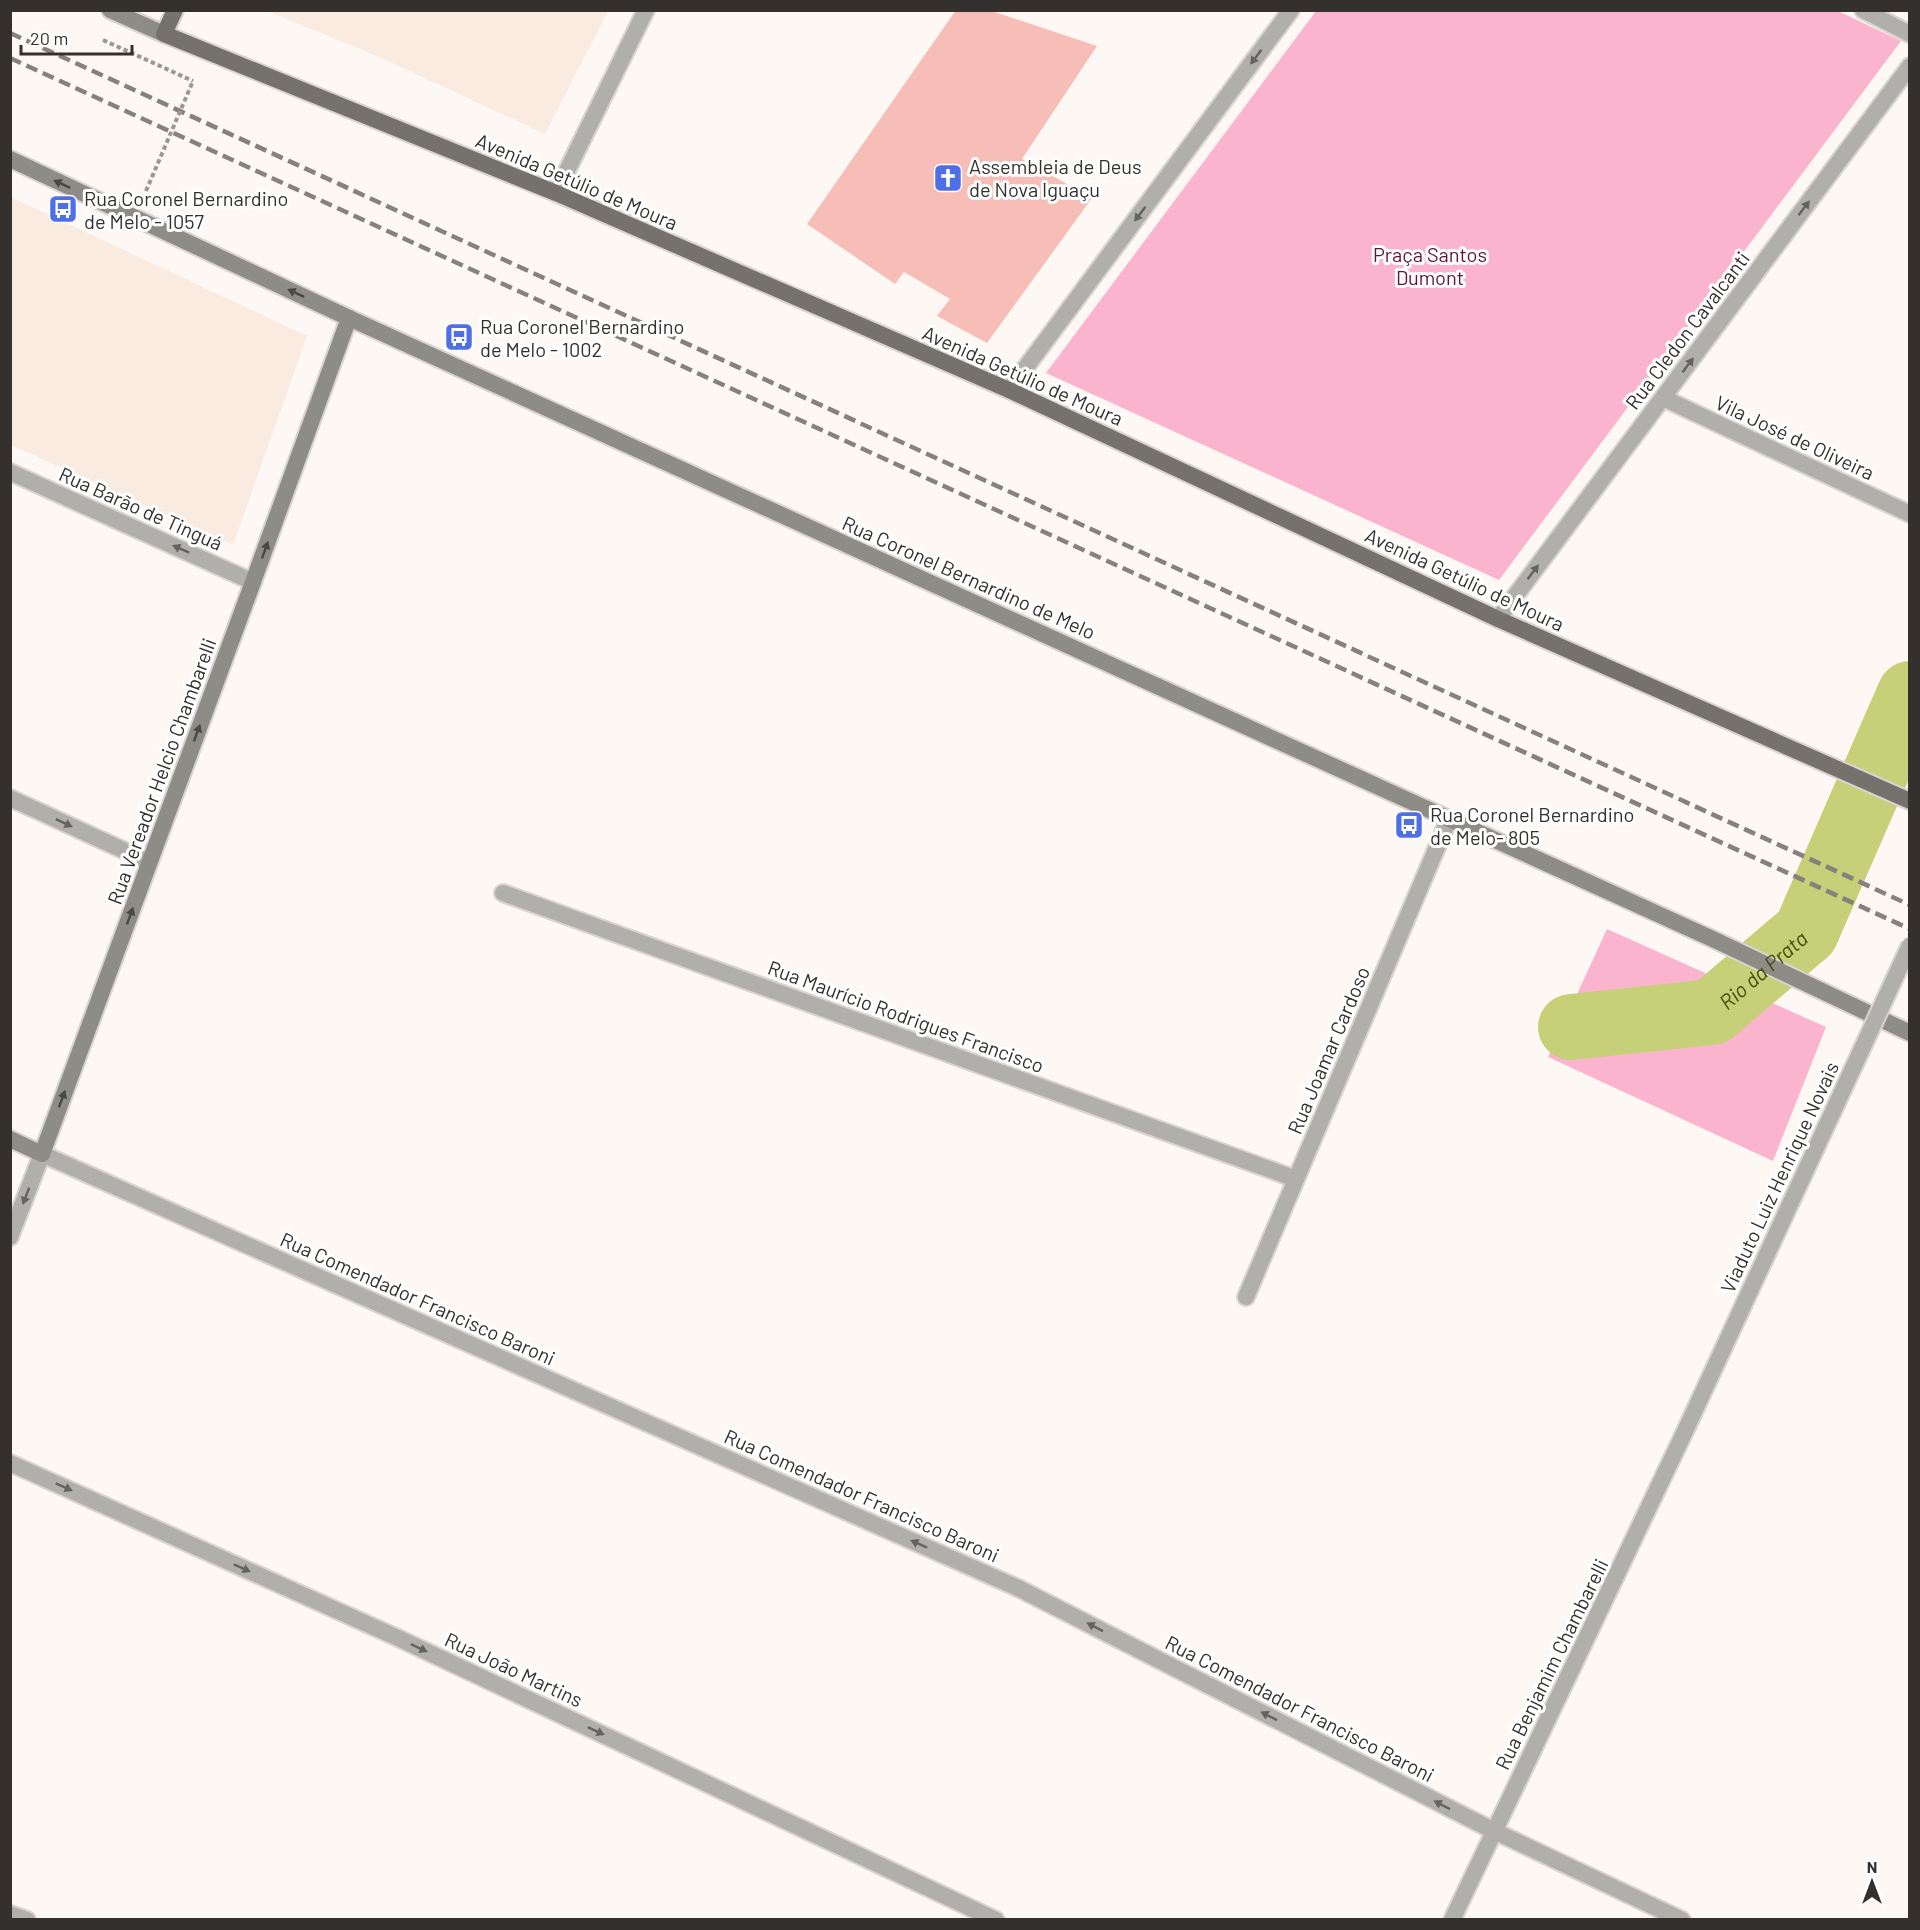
<svg xmlns="http://www.w3.org/2000/svg" width="1920" height="1930" font-family="Barlow,sans-serif">
  <style>
    .built { fill: #faebe1 }
    .green { fill: #fbb4cd }
    .lines { fill: none; stroke-linecap: round; stroke-linejoin: round }
    .river { stroke: #c5d079; stroke-width: 66 }
    .building { fill: #f7bdb7 }
    .service-casing { stroke: #d9d4d0; stroke-width: 20 }
    .minor-casing { stroke: #d9d4d0; stroke-width: 20 }
    .tertiary-casing { stroke: #d9d4d0; stroke-width: 20 }
    .secondary-casing { stroke: #d9d4d0; stroke-width: 20 }
    .primary-casing { stroke: #d9d4d0; stroke-width: 20 }
    .path { stroke: #9c9794; stroke-width: 4; stroke-dasharray: 4.5 3; stroke-linecap: butt }
    .service { stroke: #b1afac; stroke-width: 16 }
    .minor { stroke: #b1afac; stroke-width: 16 }
    .tertiary { stroke: #b1afac; stroke-width: 16 }
    .secondary { stroke: #8e8c87; stroke-width: 16 }
    .primary { stroke: #75726d; stroke-width: 16 }
    .rail { stroke: #85817e; stroke-width: 4.5; stroke-dasharray: 12 6; stroke-linecap: butt }
    .tertiary-bridge-casing { stroke: #d9d4d0; stroke-width: 20; stroke-linecap: butt }
    .path-bridge { stroke: #9c9794; stroke-width: 4; stroke-dasharray: 4.5 3; stroke-linecap: butt }
    .tertiary-bridge { stroke: #b1afac; stroke-width: 16 }
    .oneway { fill: #656360 }
    .oneway2 { fill: #4a4744 }
    .labels { text-anchor: middle; dominant-baseline: central; stroke-width: 6; stroke-linejoin: round; paint-order: stroke }
    .poi-label { font-size: 20px; fill: #33302e; stroke: #fff; text-anchor: start }
    .street-label { font-size: 20px; fill: #33302e; stroke: #fff }
    .park-label { font-size: 20px; fill: #601438; stroke: #fff }
    .water-label { font-size: 21px; font-style: italic; fill: #454b07; stroke: #fff }
  </style>
  <rect width="100%" height="100%" fill="#fef8f4"/>
  <!-- built -->
  <g class="built">
    <polygon points="267,11 608,10 608,11 545,134 377,56"/>
    <polygon points="11,197 307,336 233,545 11,445"/>
  </g>
  <!-- green -->
  <g class="green">
    <polygon points="1316,11 1838,11 1901,41 1499,580 1046,373"/>
    <polygon points="1607,929 1826,1027 1773,1161 1548,1057"/>
  </g>
  <g class="lines">
    <!-- river -->
    <path class="river" id="s1" d="M1571,1027L1712,1012L1806,932L1910,694"/>
  </g>
  <!-- building -->
  <polygon class="building" points="956,10 989,10 1097,46 1022,159 1092,198 987,343 937,316 950,299 904,272 895,284 807,224"/>
  <g class="lines">
    <!-- service casing -->
    <g class="service-casing">
      <polyline id="service" points="1663,398 1910,514"/>
    </g>
    <!-- minor casing -->
    <g class="minor-casing">
      <g id="minor">
        <polyline points="556,193 646,10"/>
        <polyline points="1009,390 1291,10"/>
        <polyline points="10,472 253,582"/>
        <polyline points="1498,619 1910,66"/>
        <polyline points="10,798 149,862"/>
        <polyline points="503,893 1296,1179"/>
        <polyline points="1246,1297 1449,819"/>
        <polyline points="1494,1831 1682,1920"/>
        <polyline points="10,1914 27,1920"/>
      </g>
    </g>
    <!-- tertiary casing -->
    <g class="tertiary-casing">
      <g id="tertiary">
        <polyline points="1863,10 1910,34"/>
        <polyline points="10,1237 42,1154 1018,1588 1494,1831"/>
        <polyline points="10,1463 398,1638 996,1920"/>
        <polyline points="1452,1920 1687,1427"/>
      </g>
    </g>
    <!-- secondary casing -->
    <g class="secondary-casing">
      <g id="secondary">
        <polyline points="110,10 164,34"/>
        <polyline points="10,159 349,318 1717,941 1910,1033"/>
        <polyline points="10,1139 42,1154 253,582 349,318"/>
      </g>
    </g>
    <!-- primary casing -->
    <g class="primary-casing">
      <polyline id="primary" points="175,10 164,34 556,193 1009,390 1498,619 1910,801"/>
    </g>
    <!-- path -->
    <polyline class="path" points="103,40 193,81"/>
    <!-- service -->
    <use href="#service" class="service"/>
    <!-- minor -->
    <use href="#minor" class="minor"/>
    <!-- tertiary -->
    <use href="#tertiary" class="tertiary"/>
    <!-- secondary -->
    <use href="#secondary" class="secondary"/>
    <!-- primary -->
    <use href="#primary" class="primary"/>
    <!-- rail -->
    <g class="rail">
      <polyline points="10,33 1910,905"/>
      <polyline points="10,58 1910,929"/>
    </g>
    <!-- tertiary-bridge casing -->
    <g class="tertiary-bridge-casing">
      <polyline id="tertiary-bridge" points="1687,1427 1910,945"/>
    </g>
    <!-- path-bridge -->
    <polyline class="path-bridge" points="146,191 193,81"/>
    <!-- tertiary-bridge -->
    <use href="#tertiary-bridge" class="tertiary-bridge"/>
  </g>
  <!-- one-way arrows -->
  <defs><path id="oneway-solid" d="M-6-.8H1V-3.2L6.5 0L1 3.2V.8H-6Z" transform="scale(1.5)"/></defs>
  <g class="oneway">
    <use href="#oneway-solid" transform="translate(1256 57) rotate(127)"/>
    <use href="#oneway-solid" transform="translate(1804 208) rotate(-53)"/>
    <use href="#oneway-solid" transform="translate(1140 214) rotate(127)"/>
    <use href="#oneway-solid" transform="translate(1688 365) rotate(-53)"/>
    <use href="#oneway-solid" transform="translate(181 549) rotate(-156)"/>
    <use href="#oneway-solid" transform="translate(1533 572) rotate(-53)"/>
    <use href="#oneway-solid" transform="translate(64 823) rotate(25)"/>
    <use href="#oneway-solid" transform="translate(26 1196) rotate(111)"/>
    <use href="#oneway-solid" transform="translate(64 1487) rotate(24)"/>
    <use href="#oneway-solid" transform="translate(919 1544) rotate(-156)"/>
    <use href="#oneway-solid" transform="translate(242 1568) rotate(24)"/>
    <use href="#oneway-solid" transform="translate(1095 1627) rotate(-153)"/>
    <use href="#oneway-solid" transform="translate(419 1648) rotate(25)"/>
    <use href="#oneway-solid" transform="translate(1269 1716) rotate(-153)"/>
    <use href="#oneway-solid" transform="translate(596 1731) rotate(25)"/>
    <use href="#oneway-solid" transform="translate(1442 1805) rotate(-153)"/>
  </g>
  <g class="oneway2">
    <use href="#oneway-solid" transform="translate(62 184) rotate(-155)"/>
    <use href="#oneway-solid" transform="translate(296 293) rotate(-155)"/>
    <use href="#oneway-solid" transform="translate(265 550) rotate(-70)"/>
    <use href="#oneway-solid" transform="translate(197 733) rotate(-70)"/>
    <use href="#oneway-solid" transform="translate(130 916) rotate(-70)"/>
    <use href="#oneway-solid" transform="translate(62 1099) rotate(-70)"/>
  </g>
  <!-- icons -->
  <defs>
    <g id="church-square" transform="scale(1.5)"><rect x="-9" y="-9" width="18" height="18" rx="4" fill="#4e70e4" stroke="#fff"/><path d="M-1.2-6h2.4v3.5h3.3v2.4h-3.3V6h-2.4V-.1h-3.3v-2.4h3.3Z" fill="#fff"/></g>
    <g id="bus-square" transform="scale(1.5)"><rect x="-9" y="-9" width="18" height="18" rx="4" fill="#4e70e4" stroke="#fff"/><path d="M-5-6H5V4H4V6H2V4H-2V6H-4V4H-5ZM-3.5-4V0h7V-4ZM-3.5 1.2v1.5H-2V1.2ZM2 1.2v1.5H3.5V1.2Z" fill="#fff"/></g>
  </defs>
  <g fill-rule="evenodd">
    <use href="#church-square" x="948" y="178"/>
    <use href="#bus-square" x="63" y="209"/>
    <use href="#bus-square" x="459" y="337"/>
    <use href="#bus-square" x="1409" y="825"/>
  </g>
  <g class="labels">
    <!-- poi labels -->
    <g class="poi-label">
      <text x="969" y="166">Assembleia de Deus<tspan x="969" dy="23">de Nova Iguaçu</tspan></text>
      <text x="84" y="198">Rua Coronel Bernardino<tspan x="84" dy="23">de Melo - 1057</tspan></text>
      <text x="480" y="326">Rua Coronel Bernardino<tspan x="480" dy="23">de Melo - 1002</tspan></text>
      <text x="1430" y="814">Rua Coronel Bernardino<tspan x="1430" dy="23">de Melo- 805</tspan></text>
    </g>
    <!-- street labels -->
    <g class="street-label">
      <text transform="translate(577 181) rotate(23)">Avenida Getúlio de Moura</text>
      <text transform="translate(1687 330) rotate(-53)">Rua Cledon Cavalcanti</text>
      <text transform="translate(1023 375) rotate(24)">Avenida Getúlio de Moura</text>
      <text transform="translate(1795 437) rotate(25)">Vila José de Oliveira</text>
      <text transform="translate(141 508) rotate(24)">Rua Barão de Tinguá</text>
      <text transform="translate(969 577) rotate(24)">Rua Coronel Bernardino de Melo</text>
      <text transform="translate(1465 579) rotate(25)">Avenida Getúlio de Moura</text>
      <text transform="translate(161 771) rotate(-70)">Rua Vereador Helcio Chambarelli</text>
      <text transform="translate(906 1016) rotate(20)">Rua Maurício Rodrigues Francisco</text>
      <text transform="translate(1328 1050) rotate(-67)">Rua Joamar Cardoso</text>
      <text transform="translate(1779 1177) rotate(-65)">Viaduto Luiz Henrique Novais</text>
      <text transform="translate(418 1298) rotate(24)">Rua Comendador Francisco Baroni</text>
      <text transform="translate(862 1495) rotate(24)">Rua Comendador Francisco Baroni</text>
      <text transform="translate(1551 1664) rotate(-64)">Rua Benjamim Chambarelli</text>
      <text transform="translate(514 1669) rotate(25)">Rua João Martins</text>
      <text transform="translate(1300 1708) rotate(27)">Rua Comendador Francisco Baroni</text>
    </g>
    <!-- park labels -->
    <g class="park-label">
      <text x="1430" y="254">Praça Santos<tspan x="1430" dy="23">Dumont</tspan></text>
    </g>
    <!-- water labels -->
    <g class="water-label">
      <text stroke="none"><textPath href="#s1" startOffset="208">Rio da Prata</textPath></text>
    </g>
  </g>
  <!-- border -->
  <rect width="1920" height="1930" fill="none" stroke="#33302e" stroke-width="24"/>
  <!-- north arrow -->
  <g transform="translate(1872 1882)" stroke="#ffffff" stroke-width="4.5" paint-order="stroke">
  <path d="M0-4.5L10 22L0 15L-10 22Z" fill="#33302e"/>
  <text y="-9" font-size="16" font-weight="bold" text-anchor="middle" fill="#33302e">N</text>
  </g>
  <!-- scale -->
  <path d="M21 45v9h111v-9" fill="none" stroke="#33302e" stroke-width="3"/>
  <text x="30" y="45" font-size="18" fill="#33302e" stroke="#ffffff" stroke-width="4.5" paint-order="stroke">20 m</text>
</svg>
